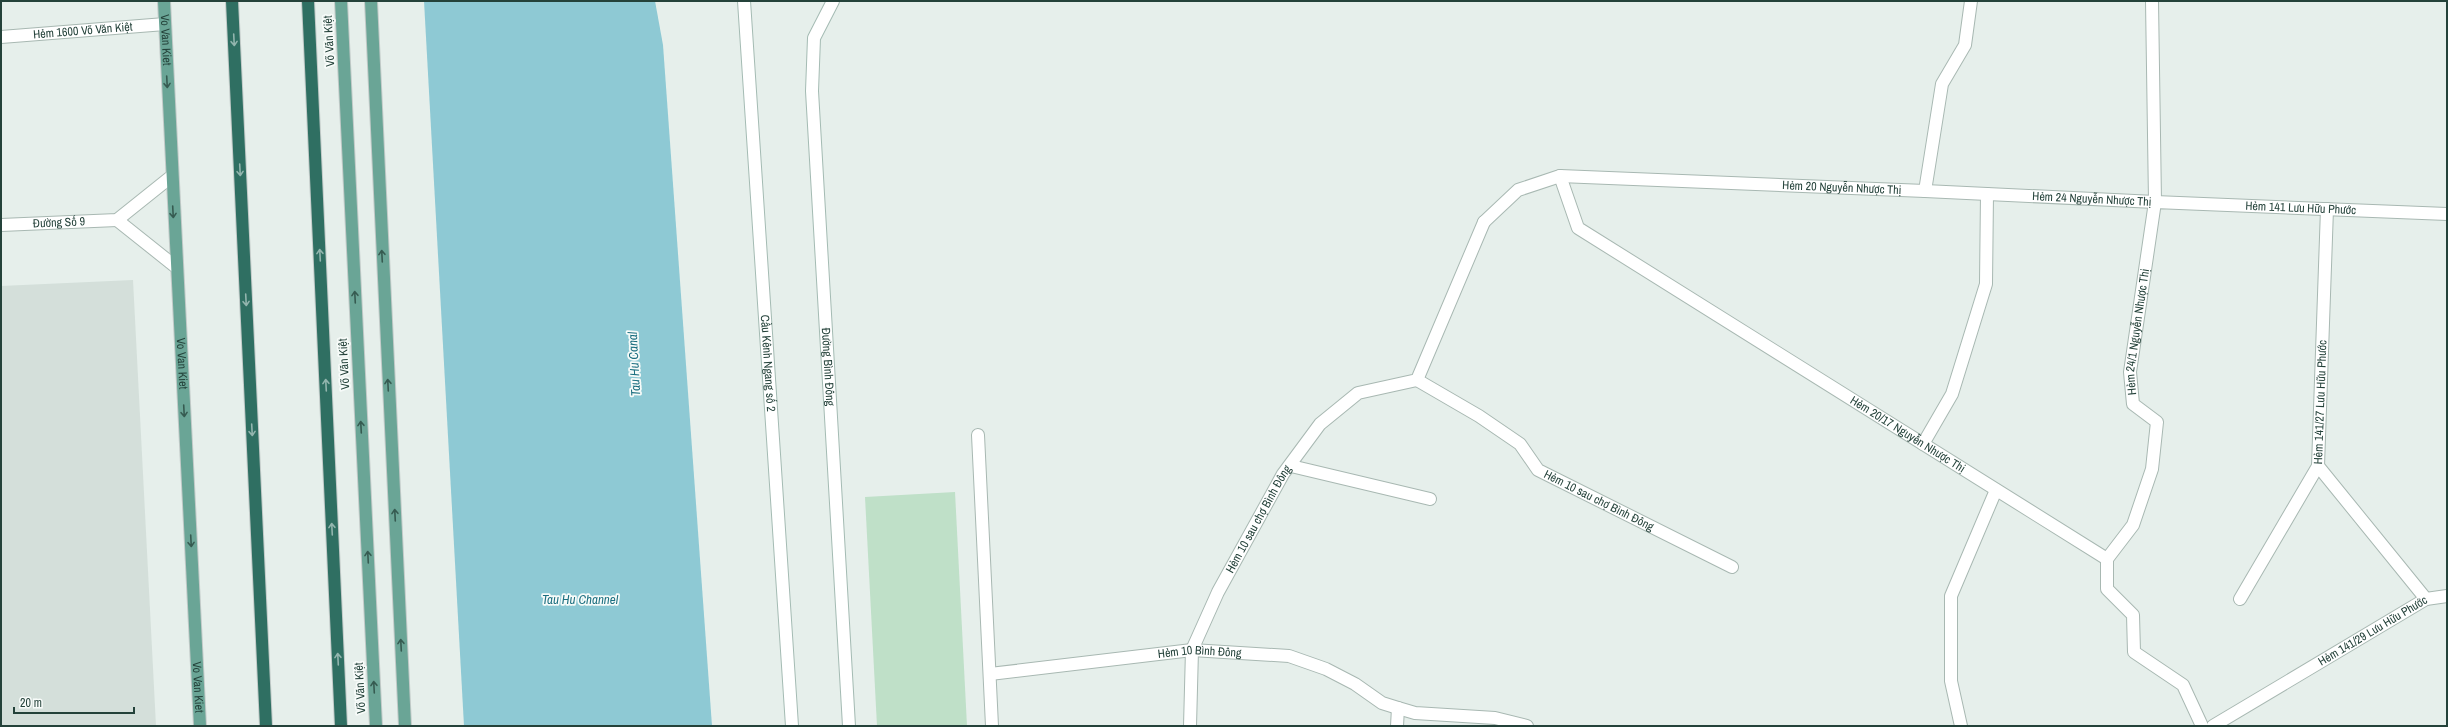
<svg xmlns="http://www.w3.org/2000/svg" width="2448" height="727" font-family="'Archivo Narrow',sans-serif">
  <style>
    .built { fill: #d4dfda }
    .green { fill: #bfe0c8 }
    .water { fill: #8ec9d4 }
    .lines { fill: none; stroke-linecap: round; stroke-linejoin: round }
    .lane-casing { stroke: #a8b8b2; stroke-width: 14 }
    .street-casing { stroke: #a8b8b2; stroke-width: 14 }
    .secondary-casing { stroke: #a4bbb3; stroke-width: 14 }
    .primary-casing { stroke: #c2cac8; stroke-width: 14 }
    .highway-casing { stroke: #c2cac8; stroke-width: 14 }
    .lane { stroke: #fff; stroke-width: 12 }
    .street { stroke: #fff; stroke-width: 12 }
    .secondary { stroke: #fff; stroke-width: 12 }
    .primary { stroke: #6aa596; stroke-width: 12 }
    .highway { stroke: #2f6f62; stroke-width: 12 }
    .oneway { stroke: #93b5ae }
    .oneway2 { stroke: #365b51 }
    .labels { text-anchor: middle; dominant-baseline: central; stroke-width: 3.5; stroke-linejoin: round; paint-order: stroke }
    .street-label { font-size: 12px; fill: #24423a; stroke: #f7fbf9 }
    .water-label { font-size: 13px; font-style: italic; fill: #1c6f80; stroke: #f7fbf9 }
  </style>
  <rect width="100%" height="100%" fill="#e6efeb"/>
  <!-- built -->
  <polygon class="built" points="133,280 156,726 1,726 1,286"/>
  <!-- green -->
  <polygon class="green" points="955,492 967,726 877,726 865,497"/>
  <!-- water -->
  <polygon class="water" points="424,1 655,1 663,45 712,726 464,726"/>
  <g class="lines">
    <!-- lane casing -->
    <g class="lane-casing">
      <g id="lane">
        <path id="s1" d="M1,37L165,24"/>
        <path id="s2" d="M1417,380L1479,416L1520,444L1538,470L1732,567"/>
        <polyline points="1923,444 1952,394 1986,284 1987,194"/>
        <polyline points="1291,466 1430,499"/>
        <path id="s3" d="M990,674L1192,650L1289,656L1326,669L1355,684L1382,703L1398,708L1415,713L1495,718L1527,726"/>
        <path id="s4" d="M1190,726L1192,650L1218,592L1283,474L1320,424L1358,393L1417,380L1484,222"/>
        <polyline points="1397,726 1398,708"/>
      </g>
    </g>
    <!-- street casing -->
    <g class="street-casing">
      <g id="street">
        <path id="s5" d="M1560,176L1578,228L2107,559V589L2133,615L2134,652L2183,685L2202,726"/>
        <path id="s6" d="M1925,191L2155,202L2152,1"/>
        <polyline points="117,220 176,267"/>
        <path id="s7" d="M1484,222L1518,190L1560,176L1925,191L1942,84L1965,45L1971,1"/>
        <path id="s8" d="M1,225L117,220L172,176"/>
        <polyline points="978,435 992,726"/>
        <path id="s9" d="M2107,559L2133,525L2152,469L2157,422L2133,404L2130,372L2155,202L2447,214"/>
        <path id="s10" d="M2240,599L2318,466L2327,209"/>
        <polyline points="2426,599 2447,596"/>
        <polyline points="1961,726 1951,681 1951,596 1996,490"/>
        <path id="s11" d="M2213,726L2426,599L2318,466"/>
      </g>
    </g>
    <!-- secondary casing -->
    <g class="secondary-casing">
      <g id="secondary">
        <path id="s12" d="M744,1L792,726"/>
        <path id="s13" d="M833,1L814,38L812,91L849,726"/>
      </g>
    </g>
    <!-- primary casing -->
    <g class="primary-casing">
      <g id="primary">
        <path id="s14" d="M164,1L200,726"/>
        <polyline points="341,1 376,726"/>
        <polyline points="371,1 405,726"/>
      </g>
    </g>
    <!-- highway casing -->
    <g class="highway-casing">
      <g id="highway">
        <polyline points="232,1 266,726"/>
        <polyline points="308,1 341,726"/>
      </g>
    </g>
    <!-- lane -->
    <use href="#lane" class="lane"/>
    <!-- street -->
    <use href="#street" class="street"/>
    <!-- secondary -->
    <use href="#secondary" class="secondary"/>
    <!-- primary -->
    <use href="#primary" class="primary"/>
    <!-- highway -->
    <use href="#highway" class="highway"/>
  </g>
  <!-- one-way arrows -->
  <defs><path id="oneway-shaft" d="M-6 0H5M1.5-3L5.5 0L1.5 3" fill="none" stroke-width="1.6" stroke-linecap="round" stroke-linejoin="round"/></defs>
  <g class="oneway">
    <use href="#oneway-shaft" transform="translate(234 40) rotate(87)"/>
    <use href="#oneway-shaft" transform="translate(240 170) rotate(87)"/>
    <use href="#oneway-shaft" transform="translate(320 255) rotate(-93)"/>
    <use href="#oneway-shaft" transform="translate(246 300) rotate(87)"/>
    <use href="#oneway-shaft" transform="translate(326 385) rotate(-93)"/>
    <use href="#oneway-shaft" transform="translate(252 430) rotate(87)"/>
    <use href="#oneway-shaft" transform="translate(332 529) rotate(-93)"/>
    <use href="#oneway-shaft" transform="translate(338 659) rotate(-93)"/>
  </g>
  <g class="oneway2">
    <use href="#oneway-shaft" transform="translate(167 82) rotate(87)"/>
    <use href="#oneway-shaft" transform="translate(173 212) rotate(87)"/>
    <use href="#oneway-shaft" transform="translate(382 256) rotate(-93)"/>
    <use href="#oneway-shaft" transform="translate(355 297) rotate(-93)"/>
    <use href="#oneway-shaft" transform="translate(388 385) rotate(-93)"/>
    <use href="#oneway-shaft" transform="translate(184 411) rotate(87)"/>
    <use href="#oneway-shaft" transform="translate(361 427) rotate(-93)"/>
    <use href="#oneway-shaft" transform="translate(395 515) rotate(-93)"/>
    <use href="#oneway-shaft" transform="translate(191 541) rotate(87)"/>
    <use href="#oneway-shaft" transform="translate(368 557) rotate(-93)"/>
    <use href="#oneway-shaft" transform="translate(401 645) rotate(-93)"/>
    <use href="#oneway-shaft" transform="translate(374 687) rotate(-93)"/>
  </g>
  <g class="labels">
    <!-- street labels -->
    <g class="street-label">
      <text stroke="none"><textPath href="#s1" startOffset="82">Hẻm 1600 Võ Văn Kiệt</textPath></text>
      <text stroke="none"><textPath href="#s14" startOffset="39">Vo Van Kiet</textPath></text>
      <text transform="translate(329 41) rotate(-93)">Võ Văn Kiệt</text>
      <text stroke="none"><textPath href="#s7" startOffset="373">Hẻm 20 Nguyễn Nhược Thị</textPath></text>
      <text stroke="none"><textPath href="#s6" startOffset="167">Hẻm 24 Nguyễn Nhược Thị</textPath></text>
      <text stroke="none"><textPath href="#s9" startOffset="529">Hẻm 141 Lưu Hữu Phước</textPath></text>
      <text stroke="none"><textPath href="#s8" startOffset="58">Đường Số 9</textPath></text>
      <text stroke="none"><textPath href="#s9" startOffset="252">Hẻm 24/1 Nguyễn Nhược Thị</textPath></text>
      <text stroke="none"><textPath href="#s14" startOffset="363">Vo Van Kiet</textPath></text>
      <text transform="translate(344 364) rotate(-93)">Võ Văn Kiệt</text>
      <text stroke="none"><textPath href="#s12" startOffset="363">Cầu Kênh Ngang số 2</textPath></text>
      <text stroke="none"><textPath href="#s13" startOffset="371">Đường Bình Đông</textPath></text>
      <text stroke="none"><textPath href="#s10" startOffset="218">Hẻm 141/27 Lưu Hữu Phước</textPath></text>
      <text stroke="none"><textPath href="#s5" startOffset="444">Hẻm 20/17 Nguyễn Nhược Thị</textPath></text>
      <text stroke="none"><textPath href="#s2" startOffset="221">Hẻm 10 sau chợ Bình Đông</textPath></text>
      <text stroke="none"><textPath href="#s4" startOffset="223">Hẻm 10 sau chợ Bình Đông</textPath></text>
      <text stroke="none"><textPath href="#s11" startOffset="186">Hẻm 141/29 Lưu Hữu Phước</textPath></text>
      <text stroke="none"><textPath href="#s3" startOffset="211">Hẻm 10 Bình Đông</textPath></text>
      <text stroke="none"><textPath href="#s14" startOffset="687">Vo Van Kiet</textPath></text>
      <text transform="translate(360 688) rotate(-93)">Võ Văn Kiệt</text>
    </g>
    <!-- water labels -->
    <g class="water-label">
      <text transform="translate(634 364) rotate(-93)">Tau Hu Canal</text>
      <text x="580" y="599">Tau Hu Channel</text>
    </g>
  </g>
  <!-- border -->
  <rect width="2448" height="727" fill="none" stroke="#24423a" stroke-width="4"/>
  <!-- scale -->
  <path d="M14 707v6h120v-6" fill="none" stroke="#24423a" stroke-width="2"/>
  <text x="20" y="707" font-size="12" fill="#24423a" stroke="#f7fbf9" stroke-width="3" paint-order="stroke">20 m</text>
</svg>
